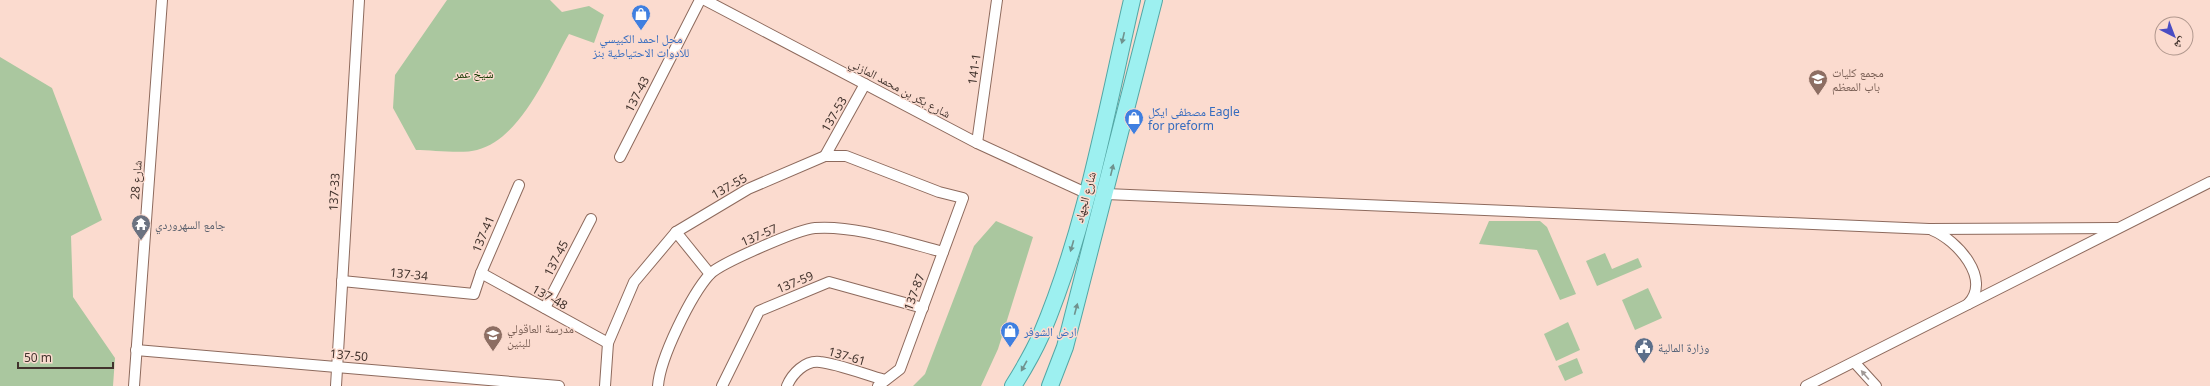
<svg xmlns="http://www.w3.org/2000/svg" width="2210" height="386" font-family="'Noto Sans','Noto Naskh Arabic',sans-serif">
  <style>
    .green { fill: #aac79f }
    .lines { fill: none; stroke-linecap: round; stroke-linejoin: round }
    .minor-casing { stroke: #8d6a5d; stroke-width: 12 }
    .primary-casing { stroke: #53a7a5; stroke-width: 18 }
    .minor { stroke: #fff; stroke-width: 10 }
    .primary { stroke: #9df0f0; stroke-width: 16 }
    .oneway { fill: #70928e }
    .oneway2 { fill: #a09996 }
    .labels { text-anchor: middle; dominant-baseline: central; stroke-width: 3; stroke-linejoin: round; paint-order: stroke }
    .shop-label { font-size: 12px; fill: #366cbe; stroke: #fbdbcf; text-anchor: start }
    .street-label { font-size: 12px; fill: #42332d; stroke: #fbdbcf }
    .education-label { font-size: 12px; fill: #785e54; stroke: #fbdbcf; text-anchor: start }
    .park-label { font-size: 12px; fill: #143900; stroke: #fbdbcf }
    .worship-label { font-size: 12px; fill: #5b616d; stroke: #fbdbcf; text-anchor: start }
    .service-label { font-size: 12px; fill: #4e5e75; stroke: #fbdbcf; text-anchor: start }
  </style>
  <rect width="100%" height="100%" fill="#fbdbcf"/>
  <!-- green -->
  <g class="green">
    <path d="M447,0H550L562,12L589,6L604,15L594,43L569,34C548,71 522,138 477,150C463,154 432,150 416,150L393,108L395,75Z"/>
    <polygon points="0,57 52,88 102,220 71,236 73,297 115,358 113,386 0,386"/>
    <polygon points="996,221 1033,237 998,349 981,386 913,386 925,374 974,246"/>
    <polygon points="1489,221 1540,221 1547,227 1576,294 1560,300 1537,250 1479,244"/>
    <polygon points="1605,253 1612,269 1638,258 1642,267 1597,286 1586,261"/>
    <polygon points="1648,288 1662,318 1635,330 1622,300"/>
    <polygon points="1568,322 1580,350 1556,361 1544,334"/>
    <polygon points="1577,358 1583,373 1565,381 1558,366"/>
  </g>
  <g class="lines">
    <!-- minor casing -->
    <g class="minor-casing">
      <g id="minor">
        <polyline points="705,0 977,143 1086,193"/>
        <polyline points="977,143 997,0"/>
        <polyline points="825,156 865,84"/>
        <polyline points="620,157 700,0"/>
        <polyline points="1106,194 1929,229 2116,228"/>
        <path d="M1932,230C1957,240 1992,279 1968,304"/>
        <polyline points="676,232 710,274"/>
        <polyline points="481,273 608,343"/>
        <polyline points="342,281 474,294 481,273 519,185"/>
        <polyline points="545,308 591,219"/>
        <polyline points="136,350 559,386"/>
        <polyline points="1855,363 1876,386"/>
        <polyline points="134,386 162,0"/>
        <polyline points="336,386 359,0"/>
        <polyline points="605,386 608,343 634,282 676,232 748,189 825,156 846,156 939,192 963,198 900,369 878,386"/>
        <path d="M658,386C660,358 691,295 710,274C721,263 799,229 815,228C855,225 904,242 943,252"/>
        <polyline points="722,386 759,311 829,282 923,308"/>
        <path d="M787,386C792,374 805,360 820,362C839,364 866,375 885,380"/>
        <polyline points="1806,386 2210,182"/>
      </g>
    </g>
    <!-- primary casing -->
    <g class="primary-casing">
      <g id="primary">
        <path d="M1013,386C1023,370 1033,353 1041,335C1086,229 1106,112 1132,0"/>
        <polyline points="1050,386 1065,347 1154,0"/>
      </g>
    </g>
    <!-- minor -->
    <use href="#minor" class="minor"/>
    <!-- primary -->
    <use href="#primary" class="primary"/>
  </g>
  <!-- one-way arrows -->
  <defs><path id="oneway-solid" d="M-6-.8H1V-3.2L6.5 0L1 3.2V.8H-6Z"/></defs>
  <g class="oneway">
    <use href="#oneway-solid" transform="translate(1123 38) rotate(103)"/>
    <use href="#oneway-solid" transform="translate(1112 170) rotate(-76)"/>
    <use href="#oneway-solid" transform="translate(1072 246) rotate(106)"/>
    <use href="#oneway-solid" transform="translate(1076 309) rotate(-75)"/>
    <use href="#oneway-solid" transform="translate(1024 366) rotate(119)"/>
  </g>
  <use class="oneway2" href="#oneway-solid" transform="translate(1865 375) rotate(-131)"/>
  <!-- icons -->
  <defs>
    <g id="shop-pin" transform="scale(1)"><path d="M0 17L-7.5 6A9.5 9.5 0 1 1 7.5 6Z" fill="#3f7fe0" stroke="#fbdbcf"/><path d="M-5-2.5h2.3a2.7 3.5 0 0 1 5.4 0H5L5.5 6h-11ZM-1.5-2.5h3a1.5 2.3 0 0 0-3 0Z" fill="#fff"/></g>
    <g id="university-pin" transform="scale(1)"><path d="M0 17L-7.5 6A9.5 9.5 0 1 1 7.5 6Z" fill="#8d6e63" stroke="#fbdbcf"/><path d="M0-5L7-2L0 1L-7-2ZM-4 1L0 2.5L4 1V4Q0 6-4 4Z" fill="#fff"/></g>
    <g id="temple-pin" transform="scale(1)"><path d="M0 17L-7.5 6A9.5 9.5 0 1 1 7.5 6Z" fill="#6b7280" stroke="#fbdbcf"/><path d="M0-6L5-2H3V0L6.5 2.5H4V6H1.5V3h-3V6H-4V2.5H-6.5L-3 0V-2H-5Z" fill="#fff"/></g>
    <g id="school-pin" transform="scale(1)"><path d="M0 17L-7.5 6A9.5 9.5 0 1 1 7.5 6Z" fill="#8d6e63" stroke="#fbdbcf"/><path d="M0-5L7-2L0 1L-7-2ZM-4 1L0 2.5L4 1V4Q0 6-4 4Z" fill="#fff"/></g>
    <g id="civic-pin" transform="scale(1)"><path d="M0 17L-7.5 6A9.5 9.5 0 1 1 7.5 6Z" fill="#5c6f8a" stroke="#fbdbcf"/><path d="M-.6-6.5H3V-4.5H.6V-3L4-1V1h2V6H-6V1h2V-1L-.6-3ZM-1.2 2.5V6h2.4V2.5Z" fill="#fff"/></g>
  </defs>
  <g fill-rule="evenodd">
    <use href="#shop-pin" x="641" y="14"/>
    <use href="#university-pin" x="1818" y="79"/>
    <use href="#shop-pin" x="1134" y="118"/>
    <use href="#temple-pin" x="141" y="224"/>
    <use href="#shop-pin" x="1010" y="331"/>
    <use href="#school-pin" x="493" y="335"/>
    <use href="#civic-pin" x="1644" y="347"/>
  </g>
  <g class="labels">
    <!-- shop labels -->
    <g class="shop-label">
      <text x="641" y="38" text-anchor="middle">محل احمد الكبيسي<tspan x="641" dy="14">للادوات الاحتياطية بنز</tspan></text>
      <text x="1148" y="111">مصطفى ايكل Eagle<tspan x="1148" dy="14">for preform</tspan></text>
      <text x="1024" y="331">ارض الشوفر</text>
    </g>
    <!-- street labels -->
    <g class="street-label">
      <text transform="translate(974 69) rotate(-82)">141-1</text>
      <text transform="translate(900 88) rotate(28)">شارع بكر بن محمد المازني</text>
      <text transform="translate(637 94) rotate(-63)">137-43</text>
      <text transform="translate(834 114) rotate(-60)">137-53</text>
      <text transform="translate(136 180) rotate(-86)">شارع 28</text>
      <text transform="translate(729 186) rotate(-29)">137-55</text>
      <text transform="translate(334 192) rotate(-87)">137-33</text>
      <text transform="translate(1085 197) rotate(-75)">شارع الجهاد</text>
      <text transform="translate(483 234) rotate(-67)">137-41</text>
      <text transform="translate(759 235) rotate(-23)">137-57</text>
      <text transform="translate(556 258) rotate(-63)">137-45</text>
      <text transform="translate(409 274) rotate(6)">137-34</text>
      <text transform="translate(795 282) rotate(-22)">137-59</text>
      <text transform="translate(914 292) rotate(-70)">137-87</text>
      <text transform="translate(550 297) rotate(29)">137-48</text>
      <text transform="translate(349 355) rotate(5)">137-50</text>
      <text transform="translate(847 356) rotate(16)">137-61</text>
    </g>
    <!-- education labels -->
    <g class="education-label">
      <text x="1832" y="72">مجمع كليات<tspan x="1832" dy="14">باب المعظم</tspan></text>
      <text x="507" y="328">مدرسة العاقولي<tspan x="507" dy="14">للبنين</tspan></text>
    </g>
    <!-- park labels -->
    <g class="park-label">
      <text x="474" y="73">شيخ عمر</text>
    </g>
    <!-- worship labels -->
    <g class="worship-label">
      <text x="155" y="224">جامع السهروردي</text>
    </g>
    <!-- service labels -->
    <g class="service-label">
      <text x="1658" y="347">وزارة المالية</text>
    </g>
  </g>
  <!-- north arrow -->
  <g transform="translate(2174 36) rotate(138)"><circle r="19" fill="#fbdbcf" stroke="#b1988e"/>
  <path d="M0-3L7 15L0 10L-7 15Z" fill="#4a4dc3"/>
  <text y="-6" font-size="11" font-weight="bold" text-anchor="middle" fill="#42332d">ش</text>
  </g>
  <!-- scale -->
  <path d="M18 362v6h95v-6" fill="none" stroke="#42332d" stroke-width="2"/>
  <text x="24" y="362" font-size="12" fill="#42332d" stroke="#fbdbcf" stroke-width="3" paint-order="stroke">50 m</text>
</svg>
